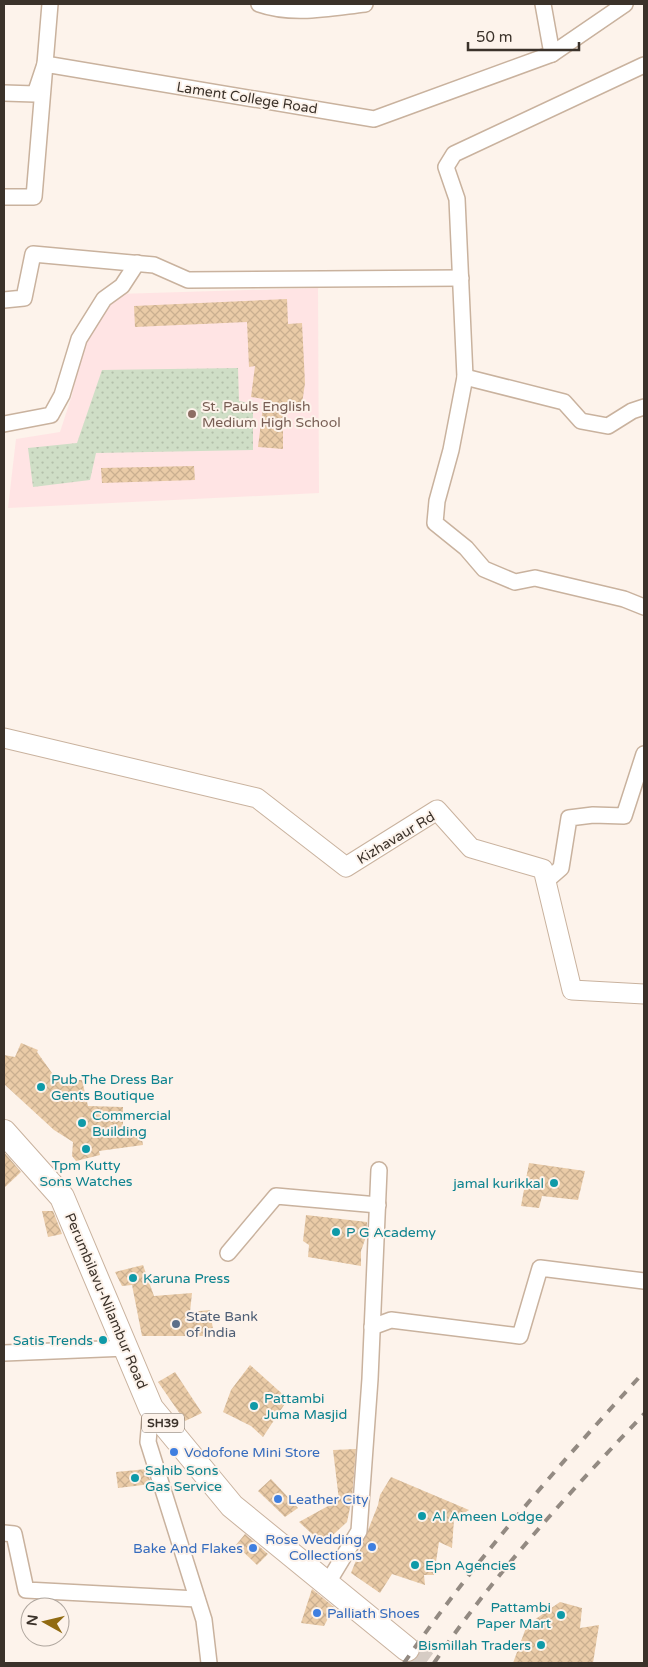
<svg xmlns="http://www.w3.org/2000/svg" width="648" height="1667" font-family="'Varela Round',sans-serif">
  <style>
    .education { fill: #ffe4e4 }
    .grass { fill: url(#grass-dots) }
    .building { fill: url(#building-cross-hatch) }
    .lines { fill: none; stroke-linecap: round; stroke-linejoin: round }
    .primary-tunnel { stroke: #d6ccc4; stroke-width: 24; stroke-dasharray: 24 12; stroke-linecap: butt }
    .minor-casing { stroke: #c9b29e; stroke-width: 18 }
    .tertiary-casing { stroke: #c9b29e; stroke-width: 21 }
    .primary-casing { stroke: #c9b29e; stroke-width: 26 }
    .minor { stroke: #fff; stroke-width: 15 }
    .tertiary { stroke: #fff; stroke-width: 19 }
    .primary { stroke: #fff; stroke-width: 24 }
    .rail { stroke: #938a82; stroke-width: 4; stroke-dasharray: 9 9; stroke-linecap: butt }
    .education-dot { fill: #8d6e63; stroke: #fdf3eb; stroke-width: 2 }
    .culture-dot { fill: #0f9aa8; stroke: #fdf3eb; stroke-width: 2 }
    .service-dot { fill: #5c6f8a; stroke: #fdf3eb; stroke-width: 2 }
    .shop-dot { fill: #3f7fe0; stroke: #fdf3eb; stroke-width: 2 }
    .labels { text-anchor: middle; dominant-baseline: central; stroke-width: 4; stroke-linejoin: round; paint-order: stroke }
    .shield { fill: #fdf3eb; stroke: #756c64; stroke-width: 1 }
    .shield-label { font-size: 12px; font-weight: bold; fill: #3b322a }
    .street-label { font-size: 14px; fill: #3b322a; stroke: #fdf3eb }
    .education-label { font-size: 14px; fill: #785e54; stroke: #fdf3eb; text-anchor: start }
    .culture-label { font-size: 14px; fill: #0d838f; stroke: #fdf3eb; text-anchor: start }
    .service-label { font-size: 14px; fill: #4e5e75; stroke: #fdf3eb; text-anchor: start }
    .shop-label { font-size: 14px; fill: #366cbe; stroke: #fdf3eb; text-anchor: start }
  </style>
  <defs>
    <pattern id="grass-dots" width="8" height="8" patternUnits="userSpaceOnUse" patternTransform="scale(1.25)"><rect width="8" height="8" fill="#cfdec6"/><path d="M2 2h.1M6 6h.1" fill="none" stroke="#b3bfaa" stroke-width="1.8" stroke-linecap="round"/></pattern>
    <pattern id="building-cross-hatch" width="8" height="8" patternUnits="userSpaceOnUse" patternTransform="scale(1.25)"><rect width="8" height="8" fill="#eacba7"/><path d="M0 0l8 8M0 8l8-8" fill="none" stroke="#caaf90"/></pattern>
  </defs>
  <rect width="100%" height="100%" fill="#fdf3eb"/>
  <!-- education -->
  <polygon class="education" points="318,288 319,493 8,508 16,439 60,432 72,395 82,348 117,294"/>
  <!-- grass -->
  <polygon class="grass" points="238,368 239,401 253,404 253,450 96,453 90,480 33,487 28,448 77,443 102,370"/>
  <!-- building -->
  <g class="building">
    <polygon points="287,299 288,324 302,323 305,383 302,404 288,402 283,429 283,449 258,447 264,399 251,397 255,366 249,367 247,322 135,327 134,306"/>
    <polygon points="194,466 195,480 102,483 101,468"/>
    <polygon points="21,1043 38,1050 37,1052 57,1080 82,1080 88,1106 123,1107 123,1137 141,1133 143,1145 99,1151 100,1155 76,1161 72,1156 73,1142 54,1130 4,1084 4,1055 15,1057"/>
    <polygon points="4,1152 21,1172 4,1188"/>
    <polygon points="529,1163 585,1171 578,1200 542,1196 539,1208 521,1206"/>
    <polygon points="42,1211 53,1211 62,1234 48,1237"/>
    <polygon points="306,1215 367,1222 367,1234 361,1251 361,1266 308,1257 309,1245 303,1241"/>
    <polygon points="143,1265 154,1296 192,1293 190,1312 210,1310 214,1336 142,1336 132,1285 122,1286 115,1272"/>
    <polygon points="250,1365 288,1399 263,1437 251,1426 223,1412 231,1390"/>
    <polygon points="175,1372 202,1413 185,1421 158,1382"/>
    <polygon points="356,1449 352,1498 347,1522 323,1544 299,1522 339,1500 333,1450"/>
    <polygon points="147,1469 151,1484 118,1488 116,1472"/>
    <polygon points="391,1477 469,1510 454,1519 452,1548 439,1542 434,1575 424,1575 425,1585 392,1574 380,1593 351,1573 378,1505 380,1495"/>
    <polygon points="271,1479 298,1508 285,1517 258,1491"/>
    <polygon points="245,1534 268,1554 257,1565 236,1545"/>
    <polygon points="312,1589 334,1607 324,1626 301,1623"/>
    <polygon points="560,1602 582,1608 580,1628 599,1625 593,1663 513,1663 527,1625"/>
  </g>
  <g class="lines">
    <!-- primary-tunnel -->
    <polyline class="primary-tunnel" points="407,1649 426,1663"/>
    <!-- minor casing -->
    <g class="minor-casing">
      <g id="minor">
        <path d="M259,4C293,16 330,8 365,4"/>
        <polyline points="552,54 625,4"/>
        <polyline points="644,65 454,154 446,167 457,199 465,377 451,450 437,501 435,523 466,548 484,569 515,582 535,578 624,599 644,607"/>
        <polyline points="4,93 35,94 45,64 50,4"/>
        <polyline points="4,197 34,197 45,64 374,119 552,54 543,4"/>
        <polyline points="4,300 24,298 33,254 154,265 188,280 461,278"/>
        <polyline points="465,377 564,402 581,421 608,426 632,411 644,407"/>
        <polyline points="4,424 51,415 62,395 79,339 104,299 122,286 137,263"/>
        <polyline points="546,881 561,868 569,818 593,815 624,816 644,754"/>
        <polyline points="228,1253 276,1196 378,1205"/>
        <polyline points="372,1327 391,1320 520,1336 540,1268 644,1281"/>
        <polyline points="4,1353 127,1348"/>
        <polyline points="151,1408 148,1442 204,1620 209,1663"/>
        <polyline points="4,1533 14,1534 26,1590 197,1599"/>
        <polyline points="327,1584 359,1531 370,1379 379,1170"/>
      </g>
    </g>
    <!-- tertiary casing -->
    <g class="tertiary-casing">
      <polyline id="tertiary" points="4,738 257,798 346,867 437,810 471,848 543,869 572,990 644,994"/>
    </g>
    <!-- primary casing -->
    <g class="primary-casing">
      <polyline id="primary" points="4,1132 62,1197 151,1408 232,1506 407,1649"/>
    </g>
    <!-- minor -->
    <use href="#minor" class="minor"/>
    <!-- tertiary -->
    <use href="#tertiary" class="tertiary"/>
    <!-- primary -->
    <use href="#primary" class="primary"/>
    <!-- rail -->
    <g class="rail">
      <path d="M404,1663C476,1559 559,1465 644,1372"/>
      <path d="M434,1663C495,1573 569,1493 644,1414"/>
    </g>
  </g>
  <!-- markers -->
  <circle class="education-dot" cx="192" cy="414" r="5"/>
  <g class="culture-dot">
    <circle cx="41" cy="1087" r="5"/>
    <circle cx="82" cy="1123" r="5"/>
    <circle cx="86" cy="1149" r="5"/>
    <circle cx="554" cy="1183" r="5"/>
    <circle cx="336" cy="1232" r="5"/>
    <circle cx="133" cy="1278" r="5"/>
    <circle cx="103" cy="1340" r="5"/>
    <circle cx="254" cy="1406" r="5"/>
    <circle cx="135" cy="1478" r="5"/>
    <circle cx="422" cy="1516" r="5"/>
    <circle cx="415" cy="1565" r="5"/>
    <circle cx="561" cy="1615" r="5"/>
    <circle cx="541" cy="1645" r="5"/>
  </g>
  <circle class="service-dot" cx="176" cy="1324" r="5"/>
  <g class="shop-dot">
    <circle cx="174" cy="1452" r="5"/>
    <circle cx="278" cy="1499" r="5"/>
    <circle cx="372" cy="1547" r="5"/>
    <circle cx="253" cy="1548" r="5"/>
    <circle cx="317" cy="1613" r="5"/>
  </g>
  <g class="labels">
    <!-- shield labels -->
    <rect class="shield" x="142" y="1413.5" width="42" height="19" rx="4"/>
    <g class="shield-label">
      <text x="163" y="1423">SH39</text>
    </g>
    <!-- street labels -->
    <g class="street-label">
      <text transform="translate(247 98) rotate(9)">Lament College Road</text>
      <text transform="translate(396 838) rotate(-31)">Kizhavaur Rd</text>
      <text transform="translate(106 1301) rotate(67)">Perumbilavu-Nilambur Road</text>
    </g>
    <!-- education labels -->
    <g class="education-label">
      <text x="202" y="406">St. Pauls English<tspan x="202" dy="16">Medium High School</tspan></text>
    </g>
    <!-- culture labels -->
    <g class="culture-label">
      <text x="51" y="1079">Pub The Dress Bar<tspan x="51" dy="16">Gents Boutique</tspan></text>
      <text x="92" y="1115">Commercial<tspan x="92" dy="16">Building</tspan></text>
      <text x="86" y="1165" text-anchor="middle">Tpm Kutty<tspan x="86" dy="16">Sons Watches</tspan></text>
      <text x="544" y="1183" text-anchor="end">jamal kurikkal</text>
      <text x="346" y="1232">P G Academy</text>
      <text x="143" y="1278">Karuna Press</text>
      <text x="93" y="1340" text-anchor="end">Satis Trends</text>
      <text x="264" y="1398">Pattambi<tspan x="264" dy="16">Juma Masjid</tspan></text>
      <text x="145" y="1470">Sahib Sons<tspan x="145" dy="16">Gas Service</tspan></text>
      <text x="432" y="1516">Al Ameen Lodge</text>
      <text x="425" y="1565">Epn Agencies</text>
      <text x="551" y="1607" text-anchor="end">Pattambi<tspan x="551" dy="16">Paper Mart</tspan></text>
      <text x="531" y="1645" text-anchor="end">Bismillah Traders</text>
    </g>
    <!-- service labels -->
    <g class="service-label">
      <text x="186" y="1316">State Bank<tspan x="186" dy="16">of India</tspan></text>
    </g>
    <!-- shop labels -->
    <g class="shop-label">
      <text x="184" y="1452">Vodofone Mini Store</text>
      <text x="288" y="1499">Leather City</text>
      <text x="362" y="1539" text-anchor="end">Rose Wedding<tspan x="362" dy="16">Collections</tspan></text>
      <text x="243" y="1548" text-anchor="end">Bake And Flakes</text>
      <text x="327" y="1613">Palliath Shoes</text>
    </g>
  </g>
  <!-- border -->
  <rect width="648" height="1667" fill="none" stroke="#3b322a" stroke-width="10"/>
  <!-- north arrow -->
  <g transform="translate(45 1622) rotate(278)"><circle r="24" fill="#fdf3eb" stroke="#afa69e"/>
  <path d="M0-4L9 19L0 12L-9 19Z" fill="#916b12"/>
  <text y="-8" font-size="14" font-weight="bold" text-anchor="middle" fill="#3b322a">N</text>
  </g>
  <!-- scale -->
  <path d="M468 42v8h111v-8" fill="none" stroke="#3b322a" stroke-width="2.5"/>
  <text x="476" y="42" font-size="15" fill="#3b322a" stroke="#fdf3eb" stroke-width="4" paint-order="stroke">50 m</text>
</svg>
